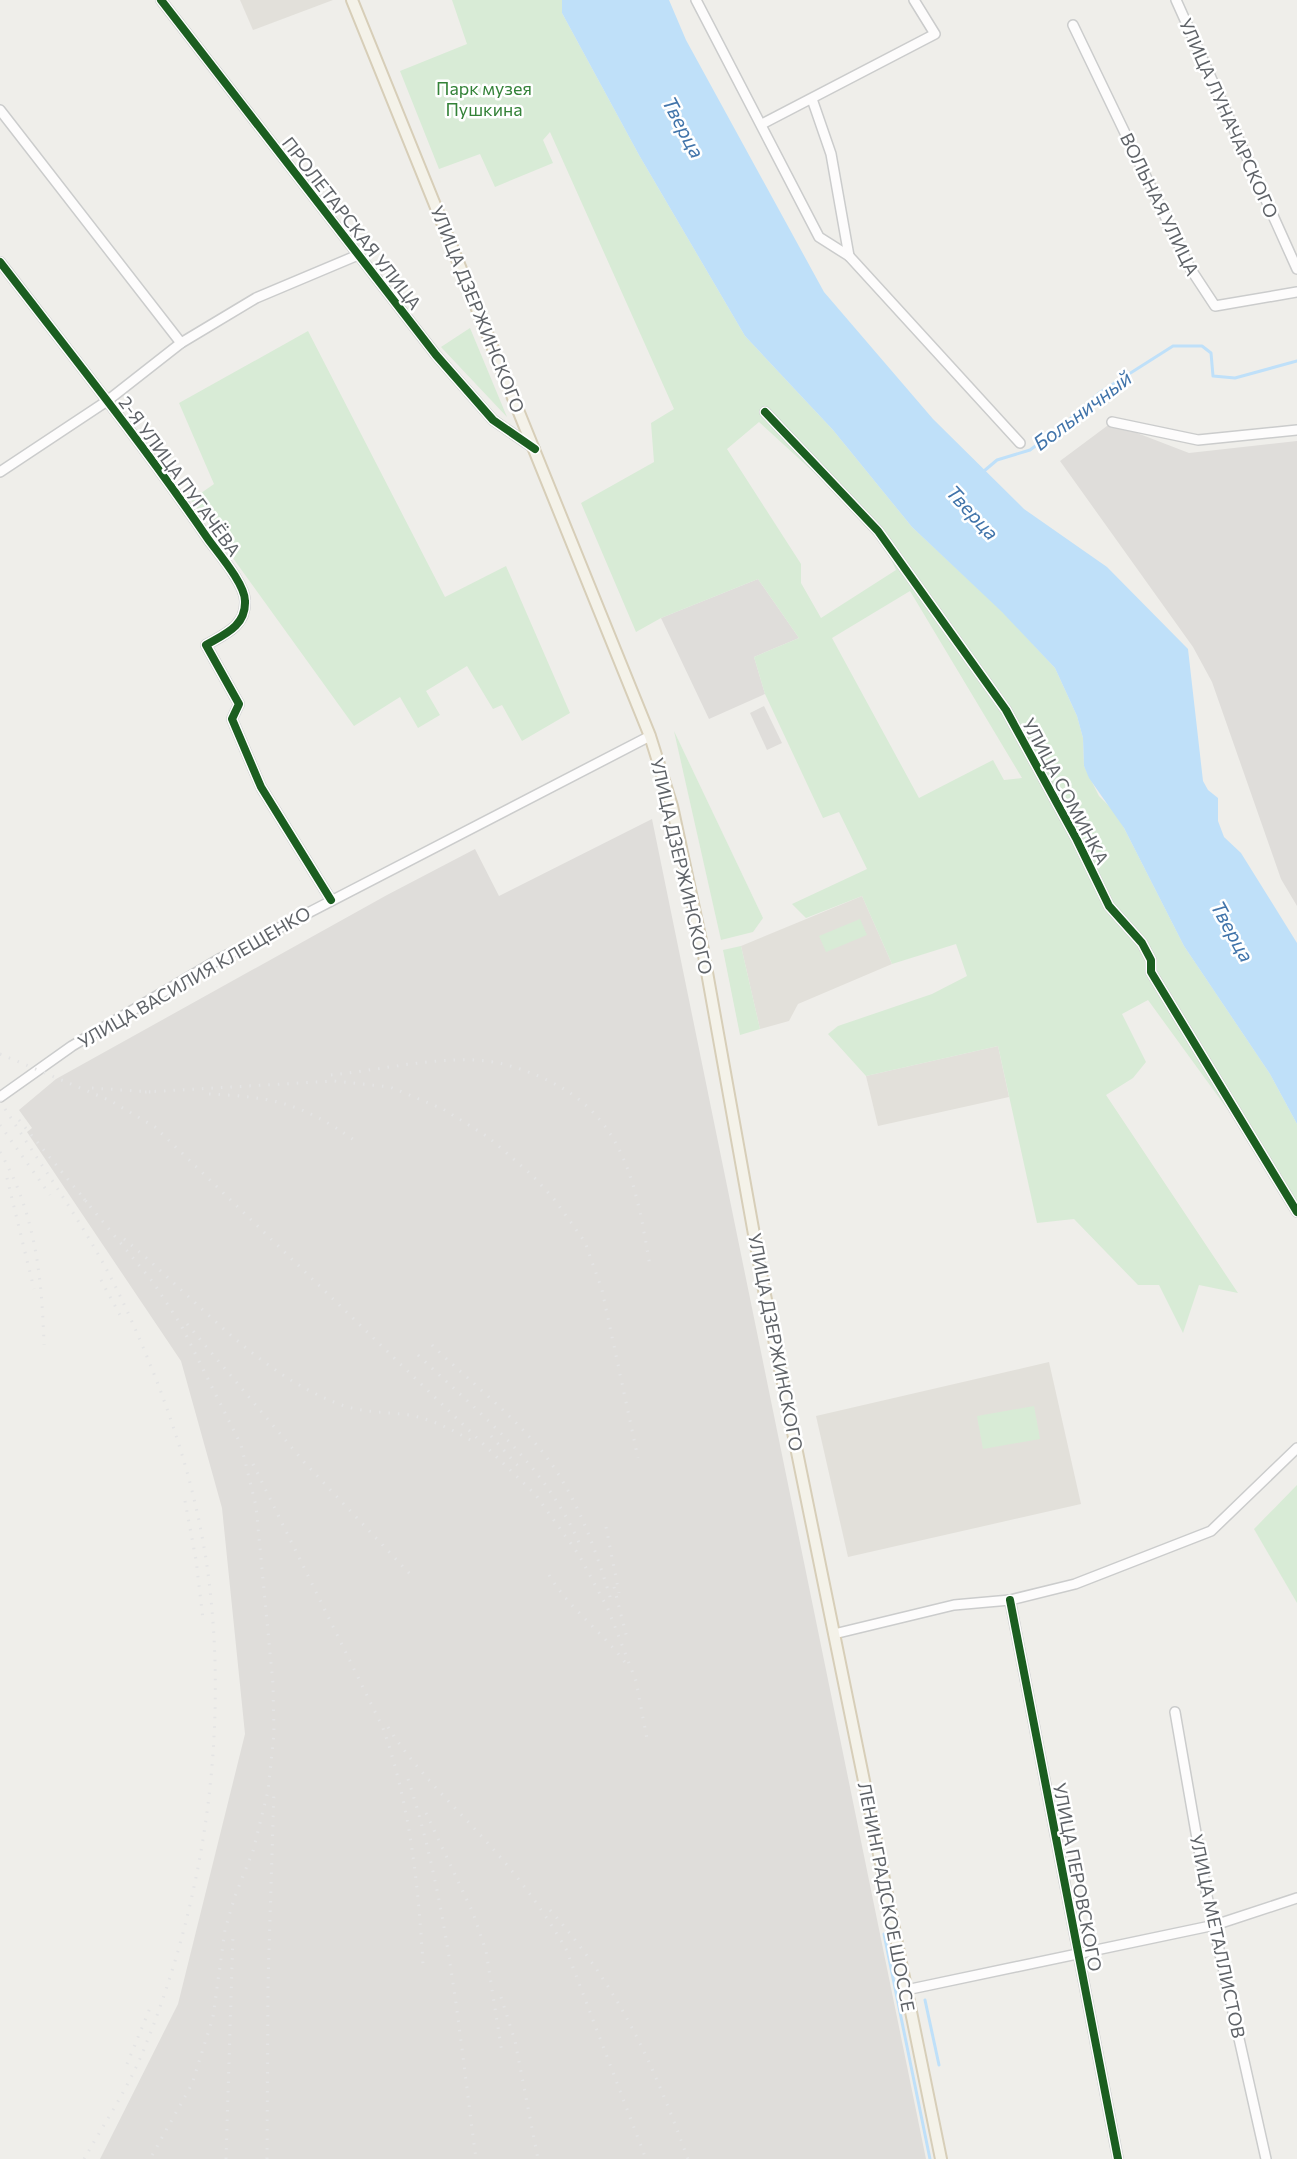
<svg xmlns="http://www.w3.org/2000/svg" width="1297" height="2159" font-family="Commissioner,sans-serif">
  <style>
    .industrial { fill: #dfddda }
    .education { fill: #e2e0da }
    .green { fill: #d8ebd6; fill-rule: evenodd }
    .water { fill: #bfe0f9 }
    .lines { fill: none; stroke-linecap: round; stroke-linejoin: round }
    .stream { stroke: #bfe0f9; stroke-width: 3 }
    .minor-casing { stroke: #cbcccc; stroke-width: 12 }
    .major-casing { stroke: #d7ceb8; stroke-width: 14 }
    .minor { stroke: #fdfcfc; stroke-width: 9 }
    .major { stroke: #f4f2e9; stroke-width: 10 }
    .rail { stroke: #e4e4e4; stroke-width: 3; stroke-dasharray: 1.5 8; stroke-linecap: butt }
    .cycleway-casing { stroke: #fff; stroke-width: 11 }
    .cycleway { stroke: #1b5e20; stroke-width: 8 }
    .labels { text-anchor: middle; dominant-baseline: central; stroke-width: 5; stroke-linejoin: round; paint-order: stroke }
    .park-label { font-size: 18px; fill: #348238; stroke: #fff }
    .street-label { font-size: 18px; fill: #5f6368; stroke: #fff }
    .water-label { font-size: 20px; font-style: italic; fill: #4174aa; stroke: #fff }
  </style>
  <rect width="100%" height="100%" fill="#efeeea"/>
  <!-- industrial -->
  <g class="industrial">
    <polygon points="1111,423 1189,453 1297,441 1297,906 1281,879 1212,682 1193,647 1060,461"/>
    <polygon points="758,579 799,638 754,657 765,694 709,719 661,618"/>
    <polygon points="764,706 782,743 767,750 750,713"/>
    <polygon points="652,819 926,2159 100,2159 178,2004 245,1734 222,1508 181,1361 27,1132 32,1128 19,1110 56,1079 387,895 475,849 499,896"/>
  </g>
  <!-- education -->
  <g class="education">
    <polygon points="240,0 333,0 253,30"/>
    <polygon points="862,896 892,964 798,1004 789,1021 760,1029 741,946"/>
    <polygon points="998,1046 1009,1097 878,1126 866,1076"/>
    <polygon points="1049,1362 1081,1504 848,1557 816,1416"/>
  </g>
  <!-- green -->
  <g class="green">
    <path d="M452,0H562V13L639,155L745,336L833,430L912,527L1003,612L1055,668L1077,716L1083,738L1084,766L1099,796L1114,811L1124,828L1184,946L1270,1074L1297,1124V1205L1148,1000L1122,1014L1146,1062L1133,1078L1106,1095L1238,1293L1199,1285L1183,1333L1159,1285H1138L1074,1219L1037,1223L998,1046L866,1076L828,1034L838,1026L932,994L967,976L956,944L892,964L862,896L806,918L792,904L867,869L839,812L823,818L765,694L754,657L799,638L758,579L661,618L636,632L581,503L654,462L651,423L674,409L550,132L543,140L553,163L495,187L480,154L439,169L400,71L467,44ZM759,422L878,531L896,570L821,618L801,583V564L727,449ZM910,591L1022,778L1004,780L993,760L919,798L832,638Z"/>
    <polygon points="470,328 507,417 441,347"/>
    <polygon points="308,331 445,597 506,566 570,713 522,741 502,705 493,709 467,666 426,691 440,715 418,728 400,697 354,726 191,500 214,484 179,403"/>
    <polygon points="674,731 763,918 753,932 721,940"/>
    <polygon points="860,919 867,935 826,952 819,936"/>
    <polygon points="741,946 760,1029 740,1035 723,950"/>
    <polygon points="1034,1406 1040,1439 983,1449 977,1416"/>
    <polygon points="1297,1485 1297,1603 1254,1529"/>
  </g>
  <!-- water -->
  <polygon class="water" points="562,0 669,0 686,40 824,292 933,419 1024,509 1107,567 1188,649 1203,781 1208,790 1218,798 1218,821 1224,837 1241,853 1297,943 1297,1124 1270,1074 1184,946 1124,828 1089,778 1084,766 1083,738 1077,716 1055,668 1002,612 912,527 833,430 745,336 639,155 562,13"/>
  <g class="lines">
    <!-- stream -->
    <g class="stream">
      <polyline points="984,471 997,460 1030,450 1060,428 1099,393 1173,346 1202,346 1211,353 1213,376 1235,378 1297,361"/>
      <polyline points="884,1934 930,2159"/>
      <polyline points="925,2000 939,2065"/>
    </g>
    <!-- minor casing -->
    <g class="minor-casing">
      <g id="minor">
        <polyline points="161,0 436,355 493,420 535,449"/>
        <polyline points="696,0 819,237 849,256 1020,443"/>
        <polyline points="1176,0 1297,269"/>
        <polyline points="1073,25 1190,268 1215,306 1297,292"/>
        <polyline points="812,99 831,154 849,256"/>
        <polyline points="0,110 181,343"/>
        <polyline points="762,124 935,34 914,0"/>
        <path d="M0,262C70,353 143,444 208,539C218,553 245,584 245,601C246,626 225,634 206,645L239,704L232,719L261,787L331,900"/>
        <polyline points="765,412 878,531 1006,710 1076,838 1109,906 1142,943 1151,960 1151,972 1297,1212"/>
        <polyline points="1112,422 1198,440 1297,430"/>
        <polyline points="0,472 107,401 181,343 256,298 358,255"/>
        <polyline points="0,1097 72,1046 221,958 650,736"/>
        <polyline points="1010,1600 1118,2159"/>
        <polyline points="834,1634 954,1605 1010,1600 1075,1584 1211,1531 1297,1448"/>
        <polyline points="1175,1712 1207,1896 1266,2159"/>
        <polyline points="906,1990 1215,1925 1297,1898"/>
      </g>
    </g>
    <!-- major casing -->
    <g class="major-casing">
      <polyline id="major" points="352,0 650,736 672,806 703,950 764,1290 941,2159"/>
    </g>
    <!-- minor -->
    <use href="#minor" class="minor"/>
    <!-- major -->
    <use href="#major" class="major"/>
    <!-- rail -->
    <g class="rail">
      <polyline points="0,1054 111,1101 155,1127 535,1494 579,1555 608,1609 636,1681 647,1739"/>
      <path d="M331,1075C379,1070 429,1058 477,1060C503,1062 527,1070 551,1082C626,1119 637,1190 650,1266"/>
      <polyline points="92,1088 152,1092"/>
      <polyline points="145,1092 334,1081 390,1087 443,1109 488,1137 532,1175 554,1199 585,1242 602,1290 638,1458"/>
      <path d="M209,1094C273,1097 301,1103 354,1140"/>
      <path d="M0,1101C41,1166 89,1230 122,1300C160,1381 192,1469 206,1559C230,1720 207,1893 146,2044C131,2084 105,2122 84,2159"/>
      <polyline points="19,1120 90,1206"/>
      <polyline points="0,1125 50,1195"/>
      <path d="M0,1152C35,1212 42,1276 44,1345"/>
      <polyline points="7,1178 34,1289"/>
      <polyline points="84,1199 153,1282 181,1325 241,1445 256,1506 273,1684 274,1734 268,1791 253,1851 235,1896 225,1930 213,2017 192,2084 150,2159"/>
      <path d="M124,1239C193,1295 254,1372 339,1404C360,1412 381,1412 402,1414C428,1417 451,1429 474,1442"/>
      <polyline points="101,1280 121,1317"/>
      <polyline points="187,1324 304,1462 411,1575"/>
      <path d="M432,1345C471,1383 526,1425 555,1469C582,1510 597,1554 611,1600"/>
      <path d="M418,1355C480,1414 545,1464 580,1545"/>
      <polyline points="491,1436 519,1467"/>
      <path d="M253,1464L383,1728C410,1805 418,1882 423,1964"/>
      <polyline points="185,1501 196,1560 203,1619"/>
      <polyline points="606,1527 619,1593"/>
      <path d="M549,1575C570,1610 603,1632 627,1665"/>
      <polyline points="614,1587 628,1642"/>
      <path d="M388,1727C417,1773 458,1809 493,1849C521,1880 545,1913 566,1949L646,2159"/>
      <path d="M408,1779C448,1901 459,2032 476,2159"/>
      <polyline points="426,1813 473,1913 486,1951 502,2053"/>
      <path d="M550,1910C620,1989 652,2061 688,2159"/>
      <polyline points="501,1997 515,2041 538,2159"/>
      <polyline points="127,2064 150,2008"/>
      <polyline points="226,2159 233,1934"/>
      <polyline points="267,2159 268,1983 274,1790"/>
    </g>
    <!-- cycleway casing -->
    <g class="cycleway-casing">
      <g id="cycleway">
        <polyline points="161,0 436,355 493,420 535,449"/>
        <path d="M0,262C70,353 143,444 208,539C218,553 245,584 245,601C246,626 225,634 206,645L239,704L232,719L261,787L331,900"/>
        <polyline points="765,412 878,531 1006,710 1076,838 1109,906 1142,943 1151,960 1151,972 1297,1212"/>
        <polyline points="1010,1600 1118,2159"/>
      </g>
    </g>
    <!-- cycleway -->
    <use href="#cycleway" class="cycleway"/>
  </g>
  <g class="labels">
    <!-- park labels -->
    <g class="park-label">
      <text x="484" y="88">Парк музея<tspan x="484" dy="21">Пушкина</tspan></text>
    </g>
    <!-- street labels -->
    <g class="street-label">
      <text transform="translate(1229 118) rotate(66)">УЛИЦА ЛУНАЧАРСКОГО</text>
      <text transform="translate(1160 204) rotate(64)">ВОЛЬНАЯ УЛИЦА</text>
      <text transform="translate(352 223) rotate(52)">ПРОЛЕТАРСКАЯ УЛИЦА</text>
      <text transform="translate(478 309) rotate(68)">УЛИЦА ДЗЕРЖИНСКОГО</text>
      <text transform="translate(180 476) rotate(54)">2-Я УЛИЦА ПУГАЧЁВА</text>
      <text transform="translate(1066 791) rotate(62)">УЛИЦА СОМИНКА</text>
      <text transform="translate(682 866) rotate(77)">УЛИЦА ДЗЕРЖИНСКОГО</text>
      <text transform="translate(194 977) rotate(-30)">УЛИЦА ВАСИЛИЯ КЛЕЩЕНКО</text>
      <text transform="translate(776 1342) rotate(79)">УЛИЦА ДЗЕРЖИНСКОГО</text>
      <text transform="translate(1078 1877) rotate(79)">УЛИЦА ПЕРОВСКОГО</text>
      <text transform="translate(887 1897) rotate(79)">ЛЕНИНГРАДСКОЕ ШОССЕ</text>
      <text transform="translate(1218 1936) rotate(78)">УЛИЦА МЕТАЛЛИСТОВ</text>
    </g>
    <!-- water labels -->
    <g class="water-label">
      <text transform="translate(684 127) rotate(62)">Тверца</text>
      <text transform="translate(1082 410) rotate(-37)">Больничный</text>
      <text transform="translate(973 512) rotate(47)">Тверца</text>
      <text transform="translate(1233 931) rotate(61)">Тверца</text>
    </g>
  </g>
</svg>
